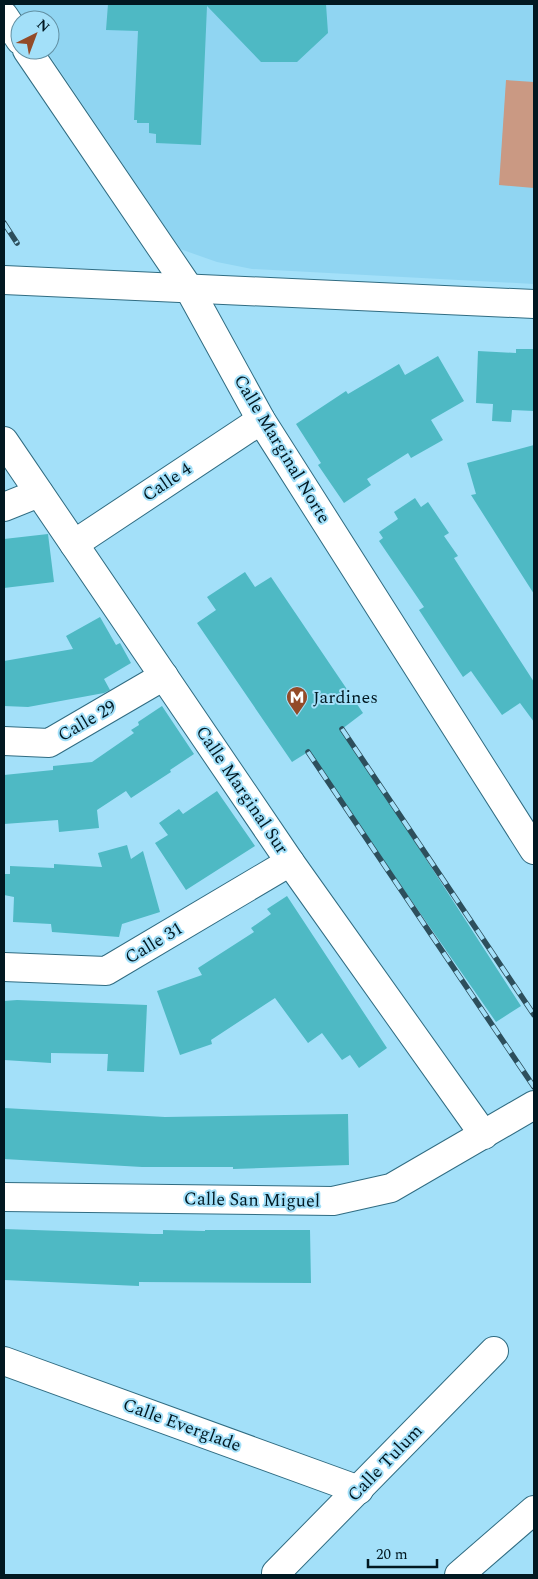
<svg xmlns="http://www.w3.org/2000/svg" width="538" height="1579" font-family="Spectral,serif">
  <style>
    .built { fill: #90d5f2 }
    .park { fill: #ca9983 }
    .building { fill: #4eb9c4 }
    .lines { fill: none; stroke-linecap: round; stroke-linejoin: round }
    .minor-casing { stroke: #306c82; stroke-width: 30 }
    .minor { stroke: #fff; stroke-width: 28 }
    .rail-casing { stroke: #2d4f5c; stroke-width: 5.5 }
    .rail { stroke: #a3e0f9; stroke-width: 4; stroke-dasharray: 11; stroke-linecap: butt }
    .labels { text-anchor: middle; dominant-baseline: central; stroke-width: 4; stroke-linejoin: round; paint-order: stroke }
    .street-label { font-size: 18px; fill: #011821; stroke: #a3e0f9 }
    .poi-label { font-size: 18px; fill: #011821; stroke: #a3e0f9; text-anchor: start }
  </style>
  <rect width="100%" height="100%" fill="#a3e0f9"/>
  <!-- built -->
  <polygon class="built" points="14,4 534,4 534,284 252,269 217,262 180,249 46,50 50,50 50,20 25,20"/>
  <!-- park -->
  <polygon class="park" points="506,80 534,82 534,188 499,185"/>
  <!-- building -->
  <g class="building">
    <polygon points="108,4 326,4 328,33 297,62 261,62 207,6 201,145 156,143 156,134 149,133 149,123 137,123 137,120 134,120 138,31 106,30"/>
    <polygon points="516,349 534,349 534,411 512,410 511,422 492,421 493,404 476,403 478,351 516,353"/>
    <polygon points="438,356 464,401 431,420 443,440 411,458 408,453 367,479 371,485 344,503 318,465 321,463 296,424 346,391 348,394 399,364 405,375"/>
    <polygon points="534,445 534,594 471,495 476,494 467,463"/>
    <polygon points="415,498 421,507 428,502 449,533 444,536 458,556 454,558 534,682 534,722 520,703 502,715 471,671 463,677 419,610 424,607 379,541 383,538 379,532 398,519 394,512"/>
    <polygon points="48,534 54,582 4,588 4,539"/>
    <polygon points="245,572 255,587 271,577 363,713 342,729 521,1006 496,1022 308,752 292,762 197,623 216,610 207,597"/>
    <polygon points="100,617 116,645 120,643 131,663 104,679 110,690 104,693 28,707 4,706 4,661 73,649 66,636"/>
    <polygon points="162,706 194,754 170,770 171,772 131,798 126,791 97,810 99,828 59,832 58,820 4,824 4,775 53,770 53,766 92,762 134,733 131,730 139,725 138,722"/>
    <polygon points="217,791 255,846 186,890 155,843 168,835 159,823 179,809 183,814"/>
    <polygon points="127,845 131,859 143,851 160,912 122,924 119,937 52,932 51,924 13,922 14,897 4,895 4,874 10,874 10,866 54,868 54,864 102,867 98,853"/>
    <polygon points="287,896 387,1048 359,1068 350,1055 342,1060 322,1033 308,1043 275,998 211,1040 212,1044 180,1055 157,991 202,975 198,968 254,932 251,928 271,914 267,909"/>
    <polygon points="17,1000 147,1005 144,1072 107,1071 108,1054 51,1053 51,1063 4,1060 4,1001"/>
    <polygon points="4,1108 165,1117 348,1114 349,1165 233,1169 233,1167 142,1167 4,1159"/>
    <polygon points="4,1229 153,1234 163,1234 163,1230 205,1231 205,1230 310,1230 311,1283 139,1282 139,1286 4,1280"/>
  </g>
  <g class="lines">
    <!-- minor casing -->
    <g class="minor-casing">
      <g id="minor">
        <polyline points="4,16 20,40"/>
        <polyline points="27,50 188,287 261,420 534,850"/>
        <polyline points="4,280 534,304"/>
        <polyline points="4,441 290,862 484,1135"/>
        <polyline points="4,507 39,493"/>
        <polyline points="74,544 261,420"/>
        <polyline points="4,741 49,743 164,676"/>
        <polyline points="4,967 106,971 290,862"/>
        <polyline points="4,1197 333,1201 391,1188 534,1105"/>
        <polyline points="4,1361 359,1490"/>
        <polyline points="276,1573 494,1351"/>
        <polyline points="459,1575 534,1510"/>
      </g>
    </g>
    <!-- minor -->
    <use href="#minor" class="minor"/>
    <!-- rail casing -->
    <g class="rail-casing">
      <g id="rail">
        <polyline points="4,223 17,243"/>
        <polyline points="342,729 534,1015"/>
        <polyline points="308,752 534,1087"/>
      </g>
    </g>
    <!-- rail -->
    <use href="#rail" class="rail"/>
  </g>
  <!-- icons -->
  <defs>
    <g id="metro-pin" transform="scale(1.125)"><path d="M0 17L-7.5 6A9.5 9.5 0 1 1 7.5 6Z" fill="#934b28" stroke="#a3e0f9"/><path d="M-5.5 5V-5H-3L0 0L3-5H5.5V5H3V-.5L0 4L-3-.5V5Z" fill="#fff"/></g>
  </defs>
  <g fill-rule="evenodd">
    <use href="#metro-pin" x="297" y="697"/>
  </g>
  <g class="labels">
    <!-- street labels -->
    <g class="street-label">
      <text transform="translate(282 449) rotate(59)">Calle Marginal Norte</text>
      <text transform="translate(167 482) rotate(-34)">Calle 4</text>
      <text transform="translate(87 721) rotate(-30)">Calle 29</text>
      <text transform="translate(242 790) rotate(56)">Calle Marginal Sur</text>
      <text transform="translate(154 943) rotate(-31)">Calle 31</text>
      <text transform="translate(252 1200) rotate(1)">Calle San Miguel</text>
      <text transform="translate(182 1425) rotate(20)">Calle Everglade</text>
      <text transform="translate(385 1463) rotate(-46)">Calle Tulum</text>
    </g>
    <!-- poi labels -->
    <g class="poi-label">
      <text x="313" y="697">Jardines</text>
    </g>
  </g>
  <!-- border -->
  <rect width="538" height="1579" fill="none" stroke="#011821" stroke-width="10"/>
  <!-- north arrow -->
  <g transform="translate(35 35) rotate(42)"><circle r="24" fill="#a3e0f9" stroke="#6290a3"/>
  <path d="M0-4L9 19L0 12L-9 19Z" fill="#934b28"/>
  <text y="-8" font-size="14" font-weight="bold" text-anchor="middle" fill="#011821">N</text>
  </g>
  <!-- scale -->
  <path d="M368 1559v8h69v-8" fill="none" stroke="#011821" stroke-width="2.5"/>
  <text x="376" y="1559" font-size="15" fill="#011821" stroke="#a3e0f9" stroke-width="4" paint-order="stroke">20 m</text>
</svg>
